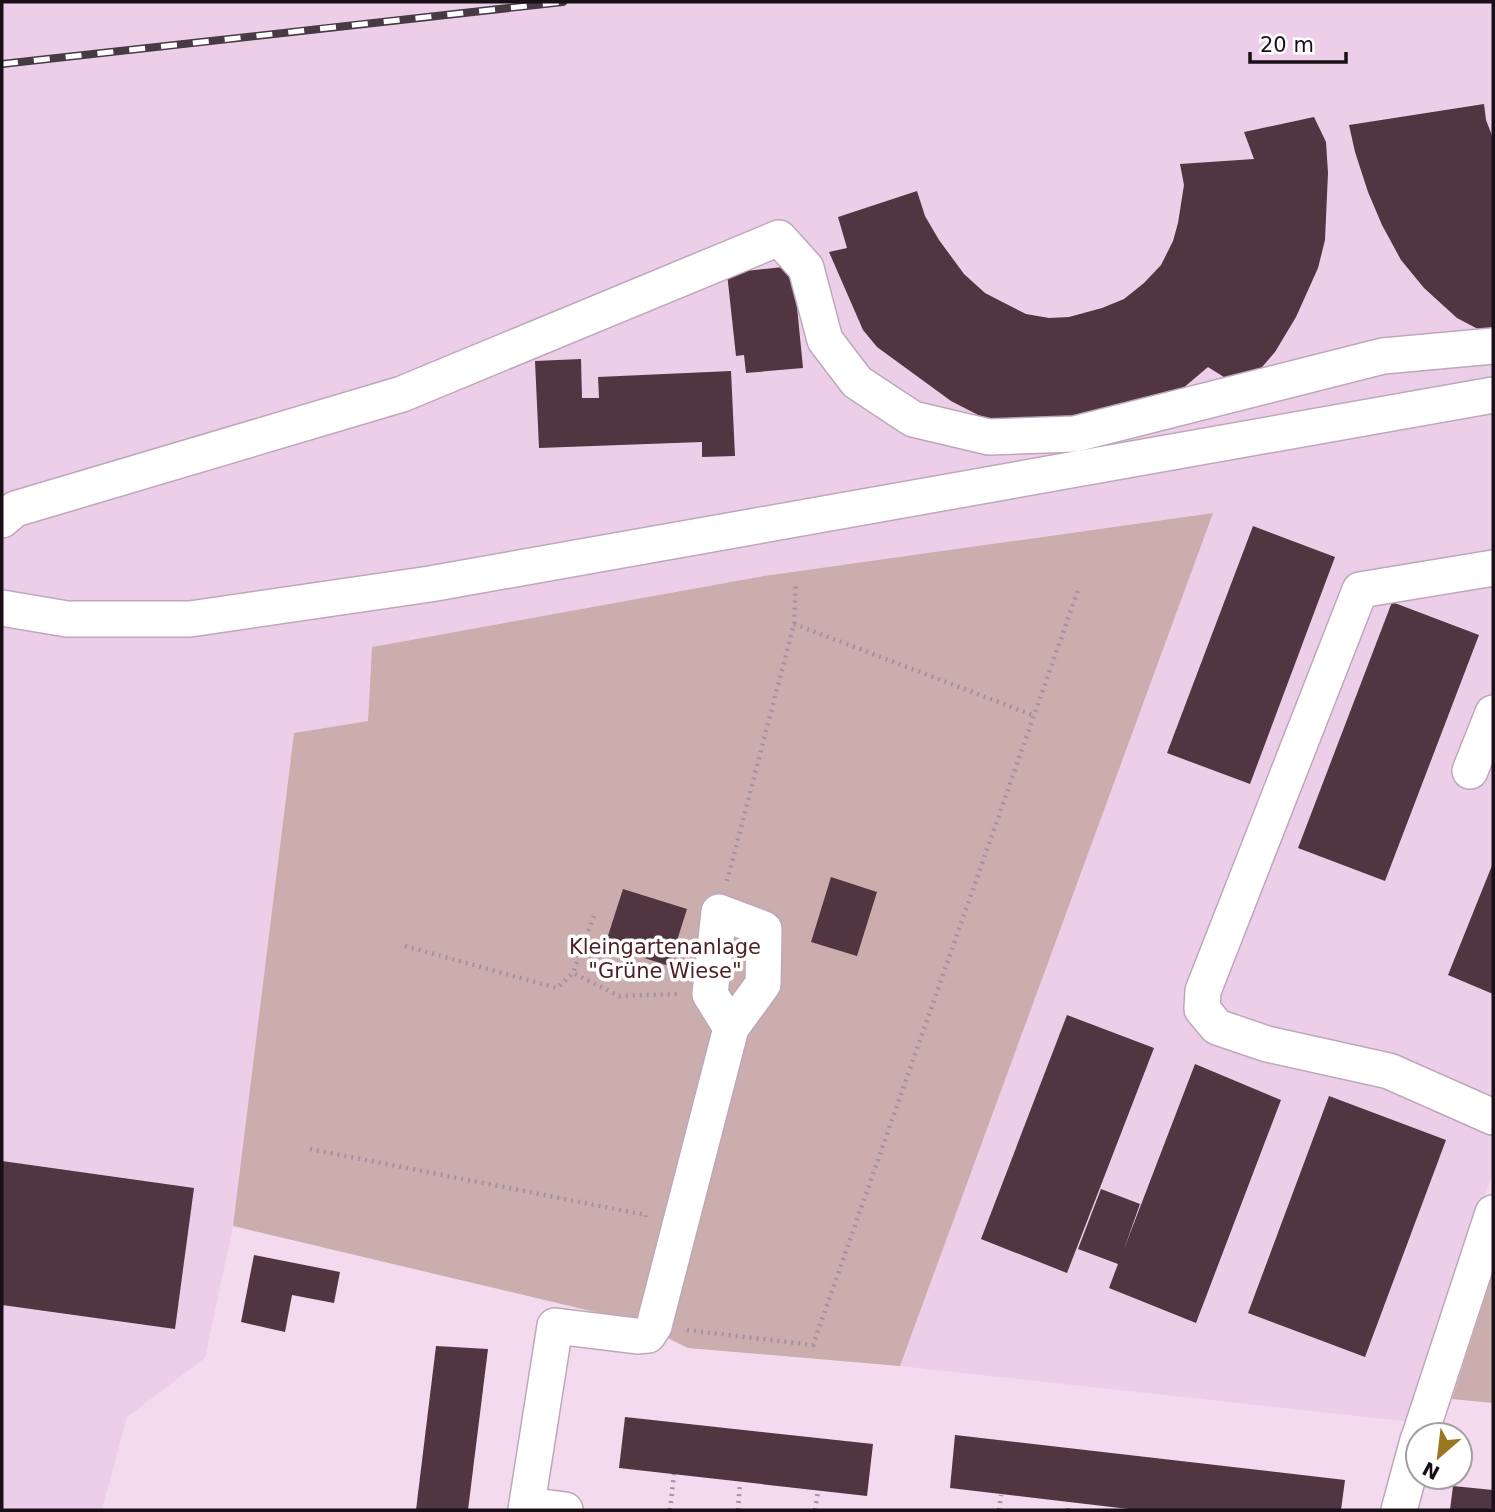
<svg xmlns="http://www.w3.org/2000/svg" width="1495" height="1512" font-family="'DejaVu Sans',sans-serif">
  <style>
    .built { fill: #edcee8 }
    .green { fill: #cbadad }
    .building { fill: #513540 }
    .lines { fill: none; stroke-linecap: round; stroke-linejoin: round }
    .minor-casing { stroke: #bfa7bb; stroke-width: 38 }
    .path { stroke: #a491a1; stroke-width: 4.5; stroke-dasharray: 2 5; stroke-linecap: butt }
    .minor { stroke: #fff; stroke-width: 35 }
    .rail-casing { stroke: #473a44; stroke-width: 8 }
    .rail { stroke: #fff; stroke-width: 5; stroke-dasharray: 16; stroke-linecap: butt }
    .labels { text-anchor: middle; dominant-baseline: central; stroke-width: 7; stroke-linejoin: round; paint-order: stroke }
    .park-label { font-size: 21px; fill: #4e1e22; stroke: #fff }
  </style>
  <rect width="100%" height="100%" fill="#f3daef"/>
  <!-- built -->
  <polygon class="built" points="2,2 1493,2 1493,1171 1412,1422 900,1366 1212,513 764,576 372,647 368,721 294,733 233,1226 205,1358 127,1417 102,1510 2,1510"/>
  <!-- green -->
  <g class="green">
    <polygon points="1213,513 900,1366 688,1348 633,1321 233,1226 294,733 368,721 372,647 764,576"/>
    <polygon points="1493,1273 1493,1403 1452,1399"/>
  </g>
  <!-- building -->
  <g class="building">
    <polygon points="1484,104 1486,120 1493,138 1493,337 1457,318 1424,288 1401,260 1382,225 1368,192 1355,152 1349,125"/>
    <polygon points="1314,117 1326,142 1328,173 1325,240 1318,268 1296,317 1275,352 1243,389 1208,367 1175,395 1101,421 999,422 980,416 951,401 877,347 863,330 829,252 847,248 838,217 917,191 925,216 939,240 964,274 985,293 1026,314 1049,318 1069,317 1102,308 1124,299 1144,283 1161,265 1173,241 1178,223 1184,185 1180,164 1254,159 1244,132"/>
    <polygon points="793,266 803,368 746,373 744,355 736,356 727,273"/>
    <polygon points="581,359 582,398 599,398 598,377 731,371 735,456 702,457 702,442 539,448 535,361"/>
    <polygon points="1253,526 1335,557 1250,784 1167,753"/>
    <polygon points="1392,602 1479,635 1385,881 1298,848"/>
    <polygon points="1493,863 1493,994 1448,975"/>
    <polygon points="831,877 877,892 857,956 811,942"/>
    <polygon points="623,889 687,909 669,966 605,945"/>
    <polygon points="1067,1015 1154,1048 1067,1273 981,1239"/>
    <polygon points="1195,1064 1281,1100 1196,1323 1109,1288 1118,1264 1078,1249 1101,1189 1140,1204 1124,1249"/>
    <polygon points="1329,1096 1446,1140 1365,1357 1248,1313"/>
    <polygon points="2,1161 194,1188 175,1329 2,1305"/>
    <polygon points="254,1255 340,1272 334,1303 292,1295 285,1332 241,1322"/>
    <polygon points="436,1346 488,1349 468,1510 416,1510"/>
    <polygon points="625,1417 873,1444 867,1496 619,1468"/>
    <polygon points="955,1435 1345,1480 1341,1510 1137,1510 950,1488"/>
    <polygon points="1453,1486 1493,1490 1493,1510 1450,1510"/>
  </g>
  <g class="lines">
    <!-- minor casing -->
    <g class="minor-casing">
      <g id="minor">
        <polyline points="2,520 15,509 402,394 779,238 806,268 825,340 857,382 913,419 989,437 1075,434 1383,356 1493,346"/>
        <polyline points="1493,568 1360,590 1203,991 1202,1009 1217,1027 1267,1044 1389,1071 1493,1117"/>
        <polyline points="2,608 67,619 190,619 430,584 1493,395"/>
        <polyline points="1470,771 1493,713"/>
        <polyline points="1420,1435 1493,1213"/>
        <polyline points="527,1505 565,1510"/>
        <polyline points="526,1510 555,1326 637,1336 648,1335 654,1326 731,1028 763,984 764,929 719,912 710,994 731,1028"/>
        <polyline points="1399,1510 1418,1440"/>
      </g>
    </g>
    <!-- path -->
    <g class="path">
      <polyline points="794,624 1035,716"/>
      <polyline points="727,881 794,624 796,583"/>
      <polyline points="594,916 573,973 619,996 678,994"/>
      <polyline points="405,946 557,988 573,973"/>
      <polyline points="310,1149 646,1215 646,1217"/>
      <polyline points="687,1330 813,1345 1078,590"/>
      <polyline points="670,1510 674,1474"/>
      <polyline points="738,1510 740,1482"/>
      <polyline points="815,1510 818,1491"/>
      <polyline points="999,1510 1001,1495"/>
      <polyline points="1068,1510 1068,1503"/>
    </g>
    <!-- minor -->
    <use href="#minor" class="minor"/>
    <!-- rail casing -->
    <g class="rail-casing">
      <polyline id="rail" points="2,64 563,2"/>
    </g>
    <!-- rail -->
    <use href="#rail" class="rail"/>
  </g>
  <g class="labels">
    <!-- park labels -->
    <g class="park-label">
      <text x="665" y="947">Kleingartenanlage<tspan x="665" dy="24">"Grüne Wiese"</tspan></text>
    </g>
  </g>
  <!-- border -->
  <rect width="1495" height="1512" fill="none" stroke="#191017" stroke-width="7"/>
  <!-- north arrow -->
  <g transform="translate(1439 1456) rotate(208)"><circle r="33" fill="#ffffff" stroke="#a39fa2" stroke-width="2"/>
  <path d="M0-5L12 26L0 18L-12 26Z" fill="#9a7822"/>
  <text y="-10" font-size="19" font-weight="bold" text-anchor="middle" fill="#191017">N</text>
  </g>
  <!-- scale -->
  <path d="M1250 52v10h96v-10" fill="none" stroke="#191017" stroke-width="3.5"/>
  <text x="1260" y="52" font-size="21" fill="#191017" stroke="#ffffff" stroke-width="5" paint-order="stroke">20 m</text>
</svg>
